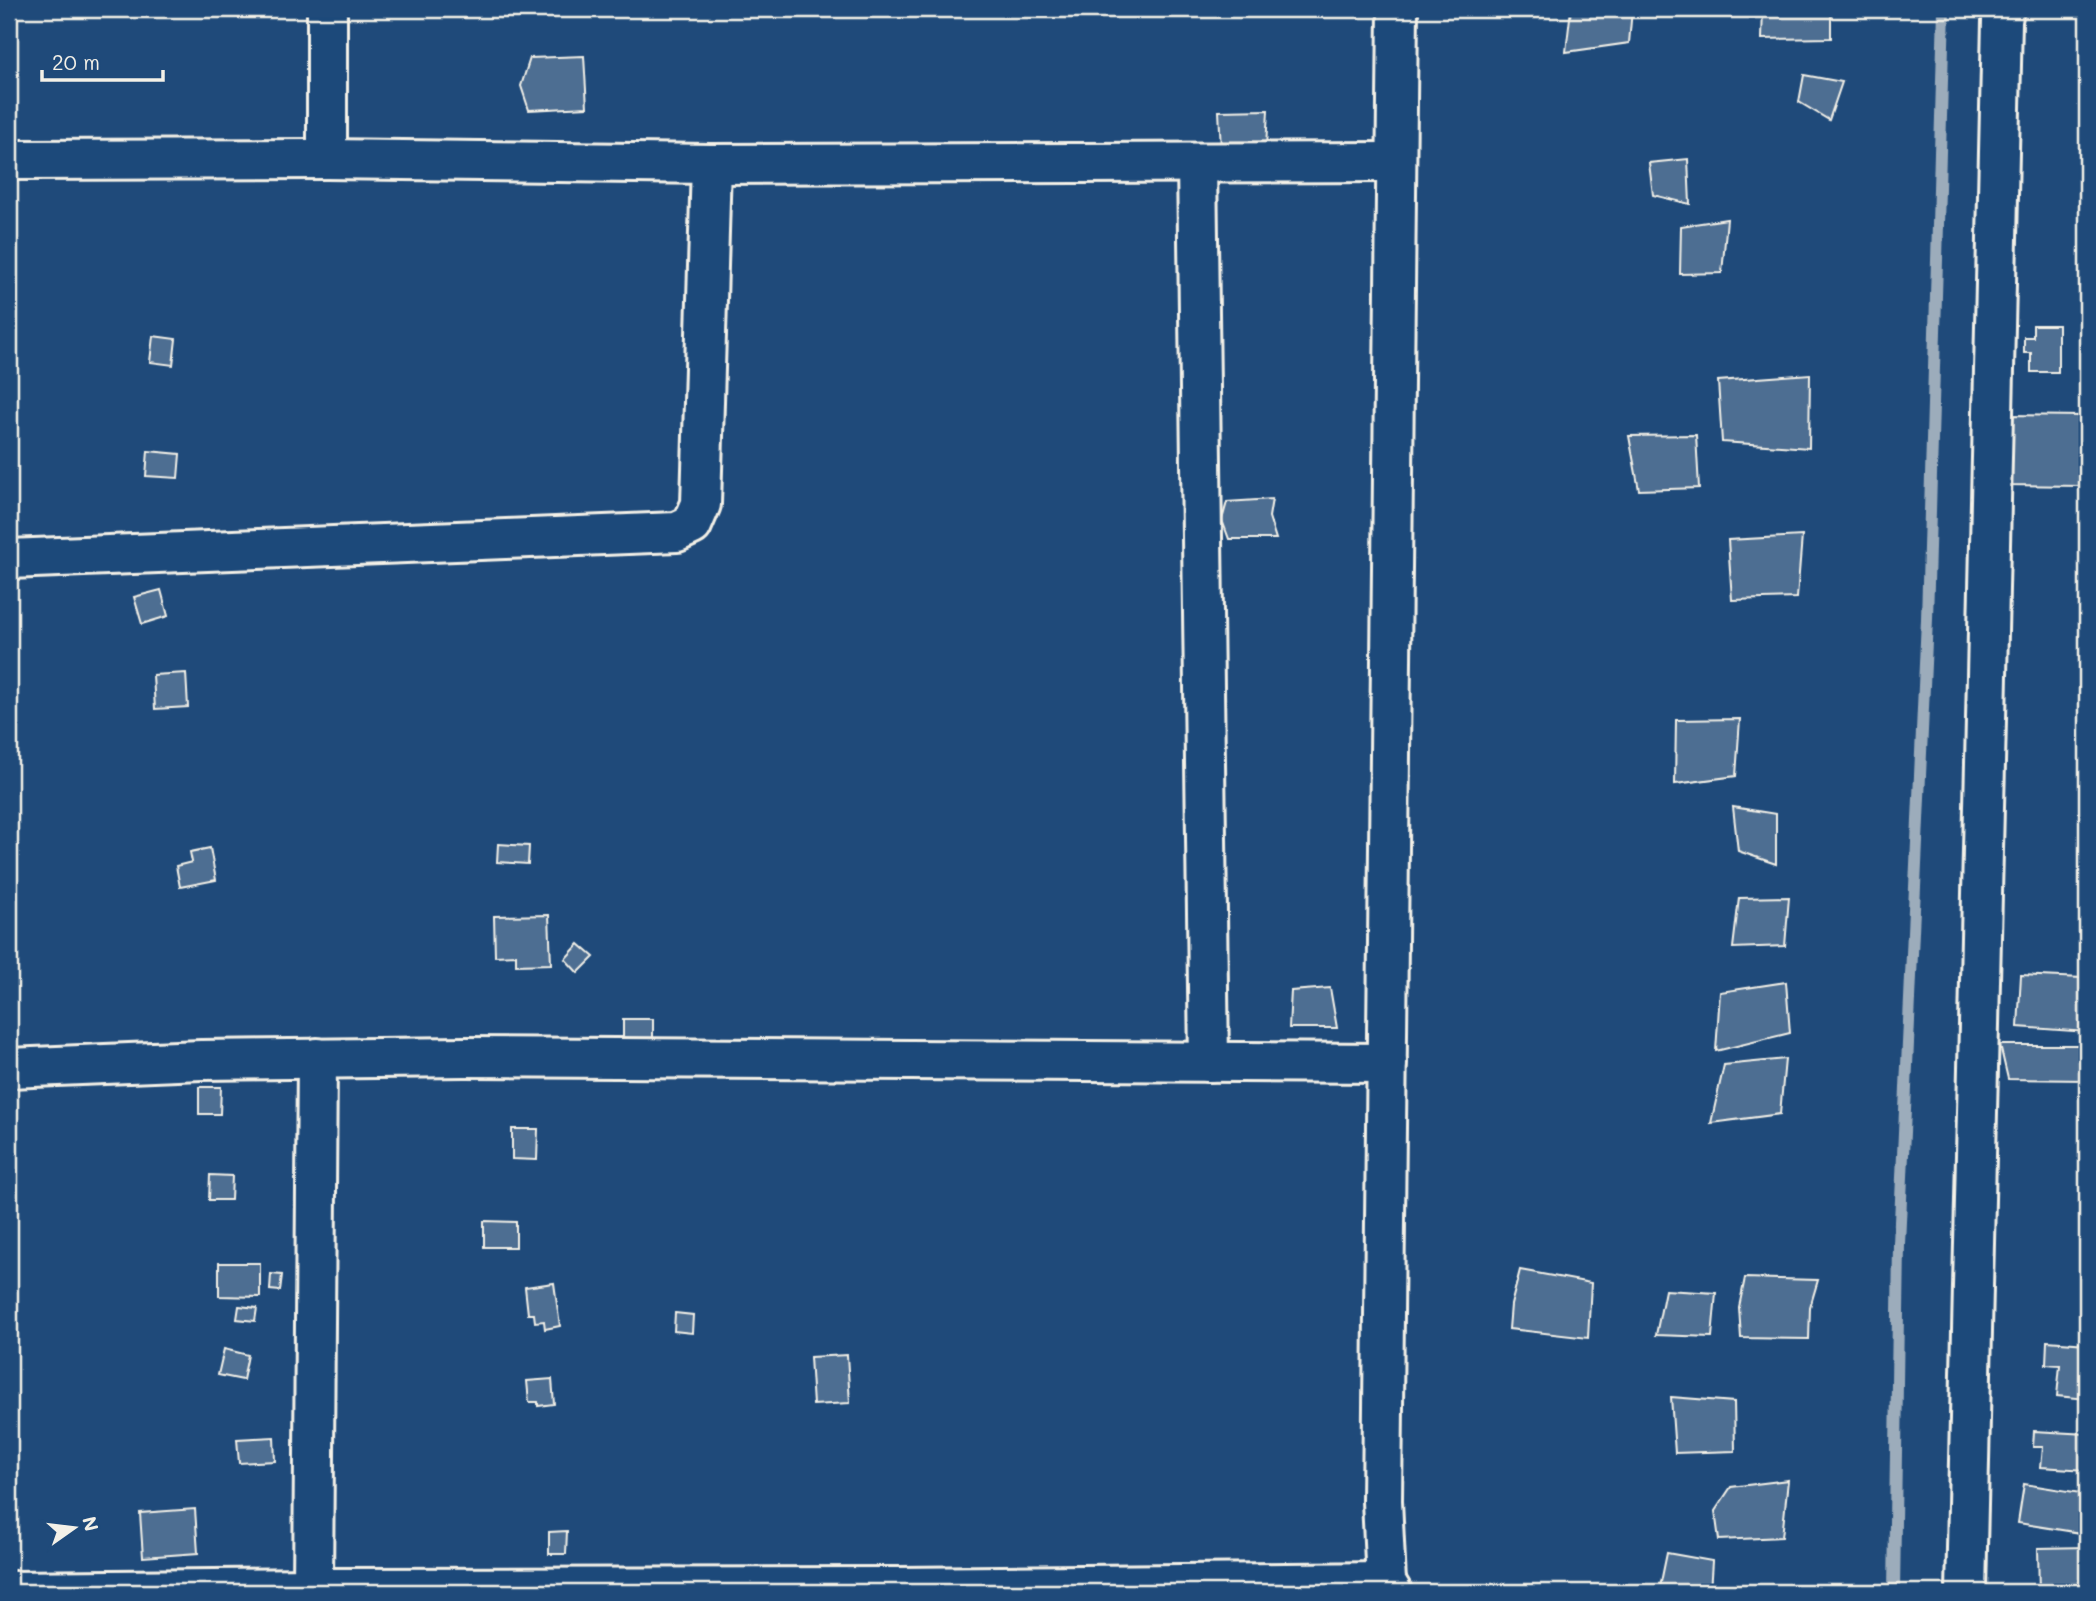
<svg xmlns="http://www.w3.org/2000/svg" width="2096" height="1601" font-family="Mali,sans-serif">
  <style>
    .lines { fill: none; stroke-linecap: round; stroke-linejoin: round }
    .stream { stroke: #9cacbb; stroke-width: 12 }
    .building { fill: #4d6e92; stroke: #f4f1e8; stroke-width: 2 }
    .minor-casing { stroke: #f4f1e8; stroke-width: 44 }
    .minor { stroke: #1f4a7a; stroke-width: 38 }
  </style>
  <rect width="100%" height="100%" fill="#1f4a7a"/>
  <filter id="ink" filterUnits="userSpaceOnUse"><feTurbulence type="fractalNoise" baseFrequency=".0143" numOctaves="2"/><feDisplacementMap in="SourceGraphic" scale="14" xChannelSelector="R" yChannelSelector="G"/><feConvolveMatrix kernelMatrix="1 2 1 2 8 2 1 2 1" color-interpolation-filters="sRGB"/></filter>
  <g filter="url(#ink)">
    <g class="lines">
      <!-- stream -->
      <polyline class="stream" points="1894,1592 1899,1244 1927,619 1944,9"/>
    </g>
    <!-- building -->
    <g class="building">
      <polygon points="1571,9 1632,9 1629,43 1566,52"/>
      <polygon points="1763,9 1831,9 1831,38 1762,39"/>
      <polygon points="584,56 587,107 529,110 521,86 530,58"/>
      <polygon points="1804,75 1842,82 1829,120 1799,102"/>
      <polygon points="1268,110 1266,148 1221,149 1219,111"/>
      <polygon points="1688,159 1690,204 1653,195 1649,163"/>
      <polygon points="1727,219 1722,273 1680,274 1681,226"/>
      <polygon points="2033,325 2058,325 2058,372 2031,372 2031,353 2024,353 2024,337 2033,337"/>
      <polygon points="153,336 176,339 173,365 150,362"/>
      <polygon points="1810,374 1809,448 1722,442 1718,381"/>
      <polygon points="2008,415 2083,416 2082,486 2007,485"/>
      <polygon points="1696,435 1699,488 1639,490 1629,436"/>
      <polygon points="148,451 180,454 178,478 146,476"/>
      <polygon points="1272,499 1269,517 1276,539 1229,539 1222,520 1227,502"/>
      <polygon points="1802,536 1797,598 1732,600 1728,540"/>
      <polygon points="161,590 168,616 142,624 134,597"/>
      <polygon points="186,673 188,707 155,709 153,675"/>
      <polygon points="1740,719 1736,776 1675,784 1676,720"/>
      <polygon points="1733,807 1776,814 1776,864 1738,851"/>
      <polygon points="498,844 529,846 528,864 497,862"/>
      <polygon points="210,848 216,880 180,887 176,866 192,862 190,852"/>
      <polygon points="1789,897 1785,946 1733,948 1739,898"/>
      <polygon points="549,915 551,964 516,965 516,955 495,956 494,916"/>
      <polygon points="579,944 594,957 578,973 565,959"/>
      <polygon points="2021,975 2082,978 2087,1032 2018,1027"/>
      <polygon points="1786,982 1790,1033 1716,1051 1720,992"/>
      <polygon points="1330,988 1337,1028 1289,1028 1291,991"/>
      <rect x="623" y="1019" width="30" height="30"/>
      <polygon points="2000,1045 2087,1045 2087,1080 2008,1079"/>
      <polygon points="1785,1059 1780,1114 1711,1123 1724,1065"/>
      <polygon points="199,1087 221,1087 220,1114 199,1114"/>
      <polygon points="512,1129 538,1129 537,1160 512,1159"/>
      <polygon points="210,1175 232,1176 231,1200 209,1200"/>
      <polygon points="484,1221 516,1222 516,1247 484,1247"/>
      <polygon points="219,1263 260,1263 260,1297 219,1296"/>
      <polygon points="1520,1270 1591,1283 1588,1338 1509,1329 1511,1305"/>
      <polygon points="271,1274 282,1275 280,1291 270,1290"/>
      <polygon points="1745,1278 1818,1280 1810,1307 1809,1339 1741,1338 1739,1307"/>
      <polygon points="554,1283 560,1326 545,1329 544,1321 535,1322 534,1314 528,1314 525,1287"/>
      <polygon points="1665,1290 1716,1293 1712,1337 1656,1335"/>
      <polygon points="239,1306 257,1308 255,1321 237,1319"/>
      <polygon points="675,1313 693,1315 692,1333 674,1331"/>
      <polygon points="2047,1341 2087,1344 2087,1399 2057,1396 2060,1365 2046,1364"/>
      <polygon points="224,1349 248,1355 243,1380 218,1375"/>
      <polygon points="847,1355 850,1403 813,1405 810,1357"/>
      <polygon points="552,1379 554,1404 538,1406 538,1402 529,1402 527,1381"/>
      <polygon points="1671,1397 1734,1402 1735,1451 1675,1453"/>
      <polygon points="2034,1431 2087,1434 2087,1470 2041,1467 2043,1447 2033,1447"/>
      <polygon points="274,1437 275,1461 239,1463 237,1439"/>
      <polygon points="1788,1480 1782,1537 1719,1540 1715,1511 1731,1487"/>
      <polygon points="2024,1484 2087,1494 2087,1534 2018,1523"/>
      <polygon points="195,1509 198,1553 143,1557 140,1513"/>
      <polygon points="567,1531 566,1554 549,1554 549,1532"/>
      <polygon points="2087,1547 2087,1592 2039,1592 2038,1548"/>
      <polygon points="1667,1553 1712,1561 1710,1592 1659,1592"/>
    </g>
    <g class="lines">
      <!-- minor casing -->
      <g class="minor-casing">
        <g id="minor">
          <polyline points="327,159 327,9"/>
          <polyline points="9,160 327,159 711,164 1396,162"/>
          <polyline points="1197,163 1209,1062"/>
          <polyline points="9,559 677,532 692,525 701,504 711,164"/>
          <polyline points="9,1068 201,1060 464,1057 1387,1063"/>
          <polyline points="313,1588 317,1058"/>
          <polyline points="9,1591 313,1588 898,1587 1386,1582"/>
          <polyline points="1392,1592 1386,1582 1382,1501 1398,9"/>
          <polyline points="1966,1592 2002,21 2004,9"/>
        </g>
      </g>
      <!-- minor -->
      <use href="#minor" class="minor"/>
    </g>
  </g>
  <!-- margin -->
  <rect width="2096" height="1601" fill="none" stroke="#1f4a7a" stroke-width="35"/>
  <rect x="18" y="18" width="2061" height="1566" fill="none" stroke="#f4f1e8" stroke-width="2.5" filter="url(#ink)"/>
  <!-- north arrow -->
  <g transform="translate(74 1528) rotate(76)" stroke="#1f4a7a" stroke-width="5" paint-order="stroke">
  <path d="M0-5L12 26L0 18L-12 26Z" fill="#f4f1e8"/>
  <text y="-10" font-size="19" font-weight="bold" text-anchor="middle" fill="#f4f1e8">N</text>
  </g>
  <!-- scale -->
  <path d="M42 70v10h121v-10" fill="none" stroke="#f4f1e8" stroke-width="3.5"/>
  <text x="52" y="70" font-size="21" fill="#f4f1e8" stroke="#1f4a7a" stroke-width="5" paint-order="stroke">20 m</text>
</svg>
